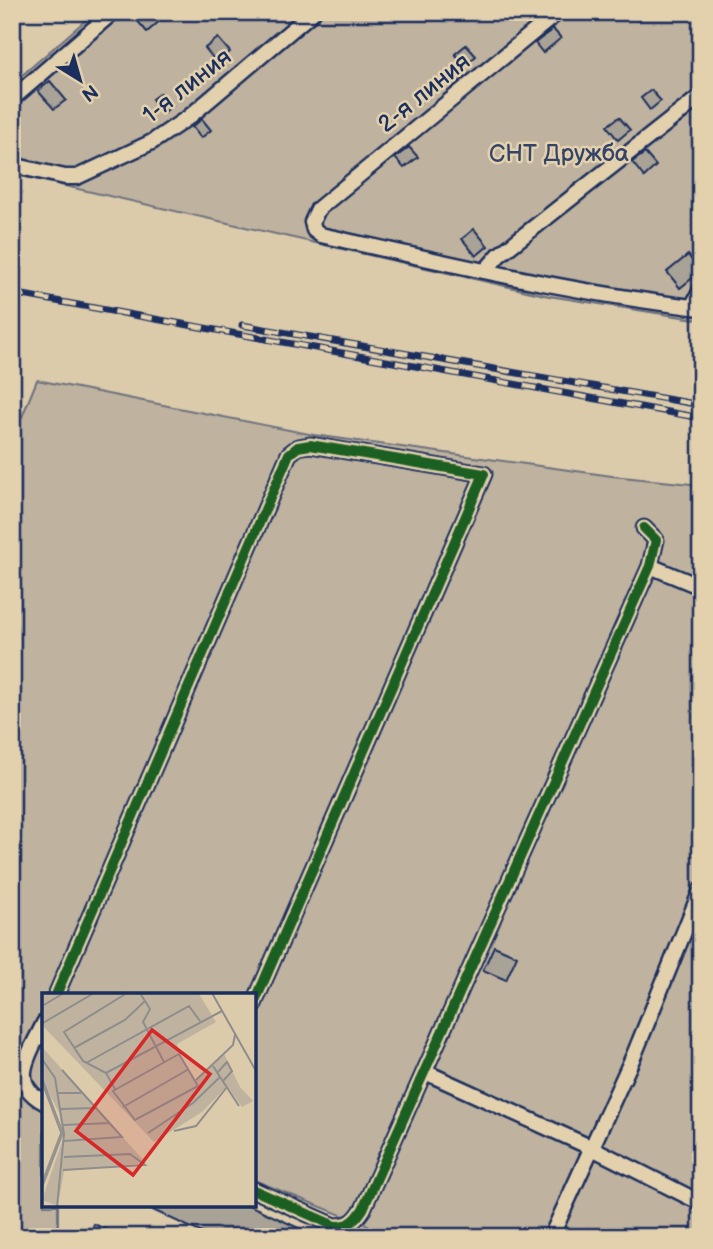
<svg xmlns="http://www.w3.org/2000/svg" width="713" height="1249" font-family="'Balsamiq Sans',sans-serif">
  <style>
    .green { fill: #bfb39f; stroke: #6d717e; stroke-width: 2 }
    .building { fill: #a9a296; stroke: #1b2f5e; stroke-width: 2 }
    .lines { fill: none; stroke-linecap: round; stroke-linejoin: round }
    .street-casing { stroke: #1b2f5e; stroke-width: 19 }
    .street { stroke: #e3d1ae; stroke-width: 14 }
    .rail-casing { stroke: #1b2f5e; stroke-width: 7 }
    .rail { stroke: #e3d1ae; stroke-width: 4.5; stroke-dasharray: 13; stroke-linecap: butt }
    .cycleway-casing { stroke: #e3d1ae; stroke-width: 15 }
    .cycleway { stroke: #1b5e20; stroke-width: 10 }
    .labels { text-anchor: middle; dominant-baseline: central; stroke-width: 5; stroke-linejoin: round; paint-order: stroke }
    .street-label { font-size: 24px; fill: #1b2f5e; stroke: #e3d1ae }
    .park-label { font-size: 24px; fill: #344368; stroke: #e3d1ae }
    .inset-river { fill: none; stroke: #969290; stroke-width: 3.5 }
    .inset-road { fill: none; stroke: #8e8d8c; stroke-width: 2 }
    .view { fill: #d62828; fill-opacity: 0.15; stroke: #d62828; stroke-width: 3.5 }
    .inset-edge { fill: none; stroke: #1b2f5e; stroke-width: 3.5 }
  </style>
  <rect width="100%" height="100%" fill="#dbcbab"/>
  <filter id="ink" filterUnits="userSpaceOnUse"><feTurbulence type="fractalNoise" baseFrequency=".0143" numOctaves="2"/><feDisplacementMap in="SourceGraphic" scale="14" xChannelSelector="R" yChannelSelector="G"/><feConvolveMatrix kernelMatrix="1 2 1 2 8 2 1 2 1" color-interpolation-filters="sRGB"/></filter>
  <g filter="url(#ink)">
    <!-- green -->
    <g class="green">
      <polygon points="95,12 701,12 701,320 549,296 12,174 12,84"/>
      <polygon points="37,380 314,435 612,476 701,485 701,1237 366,1237 369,1226 254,1180 254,995 44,995 44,1205 58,1205 58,1237 12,1237 12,414 22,417"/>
    </g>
    <!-- building -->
    <g class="building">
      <polygon points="130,12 157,12 162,19 147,32"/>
      <polygon points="553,29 561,38 543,53 535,43"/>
      <polygon points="218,38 230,52 217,63 205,48"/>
      <polygon points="466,45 476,56 465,66 455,54"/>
      <polygon points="50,81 66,100 54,109 38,91"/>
      <polygon points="651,90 661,101 650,110 641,98"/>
      <polygon points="160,93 172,106 163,113 152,99"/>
      <polygon points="619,117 630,130 618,140 607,126"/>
      <polygon points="202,119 211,130 201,138 192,127"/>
      <polygon points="409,147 418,157 404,168 395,158"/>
      <polygon points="645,153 656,166 644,177 632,162"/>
      <polygon points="474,229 488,246 476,256 462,239"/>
      <polygon points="688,255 701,271 680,288 667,272"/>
      <polygon points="494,946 517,956 506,980 483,970"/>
      <polygon points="142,1205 249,1205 318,1237 211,1237"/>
      <polygon points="94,1224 123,1237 88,1237"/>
    </g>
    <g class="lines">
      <!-- street casing -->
      <g class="street-casing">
        <g id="street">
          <path d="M558,12L318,209L312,222L314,230L321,235C447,263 572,293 701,308"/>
          <polyline points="12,99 113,12"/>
          <polyline points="12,165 65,177 77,177 152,142 189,117 313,12"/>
          <polyline points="485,271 499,255 701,96"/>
          <polyline points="692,307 701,290"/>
          <polyline points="650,566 701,587"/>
          <polyline points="56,995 289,454 298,447 310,445 484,474 254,1004"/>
          <path d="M44,1023C31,1052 6,1082 44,1102"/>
          <polyline points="425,1072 592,1148 701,1203"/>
          <path d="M254,1190L335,1226C350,1226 355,1221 363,1209L650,566L656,540L644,528"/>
          <polyline points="551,1237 634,1055 701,890"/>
        </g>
      </g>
      <!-- street -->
      <use href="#street" class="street"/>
      <!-- rail casing -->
      <g class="rail-casing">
        <g id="rail">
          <polyline points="12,293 701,418"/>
          <polyline points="242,325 701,405"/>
        </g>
      </g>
      <!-- rail -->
      <use href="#rail" class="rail"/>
      <!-- cycleway casing -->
      <g class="cycleway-casing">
        <g id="cycleway">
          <polyline points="56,995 289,454 298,447 310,445 484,474 254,1004"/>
          <path d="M254,1190L335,1226C350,1226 355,1221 363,1209L650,566L656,540L644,528"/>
        </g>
      </g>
      <!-- cycleway -->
      <use href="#cycleway" class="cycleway"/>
    </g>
  </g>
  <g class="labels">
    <!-- street labels -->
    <g class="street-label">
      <text transform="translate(187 86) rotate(-38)">1-я линия</text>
      <text transform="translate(424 93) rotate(-39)">2-я линия</text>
    </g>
    <!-- park labels -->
    <g class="park-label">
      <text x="559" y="153">СНТ Дружба</text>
    </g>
  </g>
  <!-- overview -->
  <g transform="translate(42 993)">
    <rect width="214" height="214" fill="#dbcbab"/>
    <path d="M0,0L157,1L174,29L135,51L137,60L154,88L182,61L198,94L211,108L200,114L185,93L160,119L112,149L0,32ZM0,54L104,170L22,178L16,213L0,207L21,146L17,119L0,87Z" fill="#bfb39f"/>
    <path class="inset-river" d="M0,87L20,140L0,192"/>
    <path class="inset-road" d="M98,0L108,16L101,29L122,69M170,0L214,78M0,13L22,0M1,30L52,0M32,55L83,27L103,8M137,61L156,93L93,127L71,98ZM0,66L13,85L22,141L15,214M44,70L147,13L158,28M171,73L197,113M20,77L80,144L22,148M64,80L180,18M175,80L185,69L190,78L181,88M154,87L191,52L193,42M73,96L64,80L41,68L22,39L85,0M16,100H39M81,114L147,76M18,116L54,115M21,132L68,130M132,138L154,133L185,94M106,140L151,110L178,84M21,177L103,172L88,161L22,164"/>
    <path class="view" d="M110,37L168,81L91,182L34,138Z"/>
    <rect width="214" height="214" class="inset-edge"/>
  </g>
  <!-- margin -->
  <rect width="713" height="1249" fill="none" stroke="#e3d1ae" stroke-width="42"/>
  <rect x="21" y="21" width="671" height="1207" fill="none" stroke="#1b2f5e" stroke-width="2.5" filter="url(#ink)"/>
  <!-- north arrow -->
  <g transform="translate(80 80) rotate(143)" stroke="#e3d1ae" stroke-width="5" paint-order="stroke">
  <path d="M0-5L12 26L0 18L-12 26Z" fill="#1b2f5e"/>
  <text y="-10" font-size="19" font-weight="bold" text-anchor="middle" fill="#1b2f5e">N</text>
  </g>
</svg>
